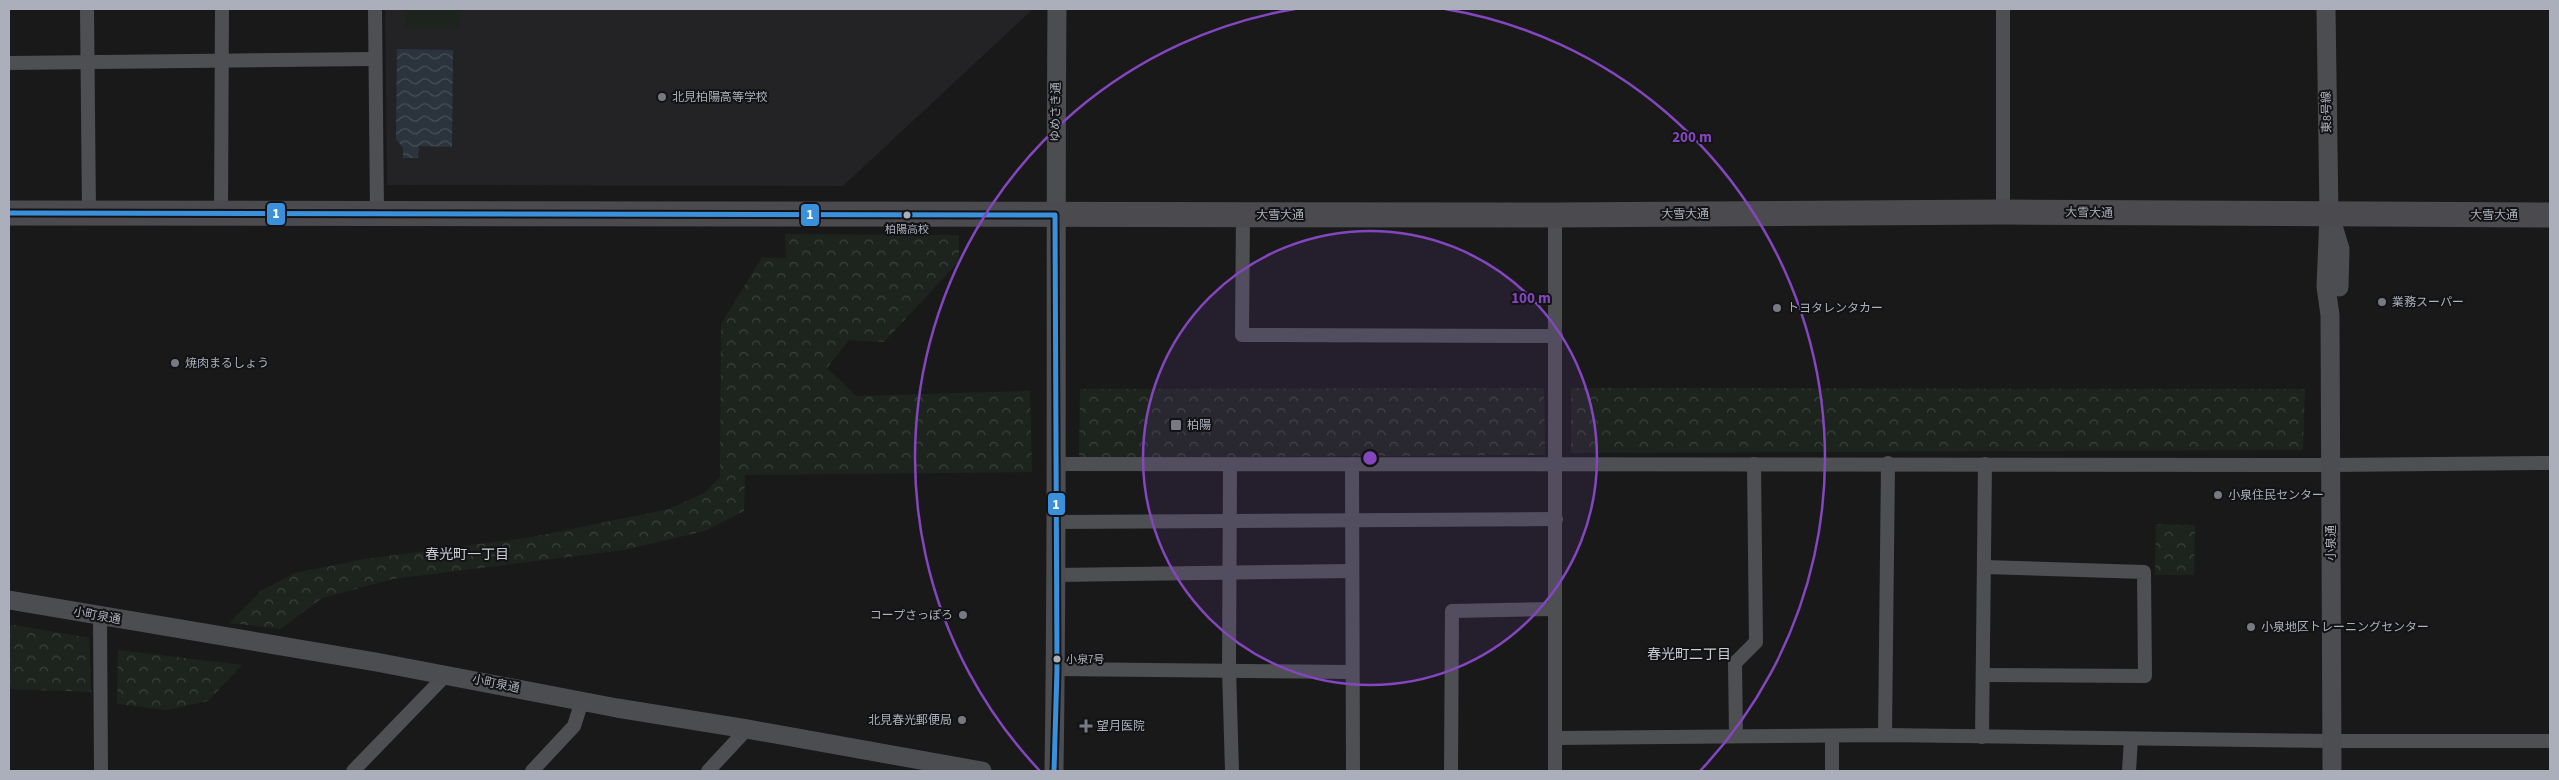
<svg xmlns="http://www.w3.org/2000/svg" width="2559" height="780" font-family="'Source Sans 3','Noto Sans JP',sans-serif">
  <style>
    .built { fill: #232326 }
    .park { fill: url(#park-crowns) }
    .garden { fill: #1d241e }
    .water { fill: url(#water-waves) }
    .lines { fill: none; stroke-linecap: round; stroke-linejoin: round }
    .street { stroke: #4d4f53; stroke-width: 14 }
    .secondary { stroke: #4c4d51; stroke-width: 19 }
    .highway { stroke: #4b4b4f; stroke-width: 25 }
    .bus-1-casing { stroke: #131316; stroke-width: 9 }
    .bus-1 { stroke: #3a90db; stroke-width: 5 }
    .ring { fill: none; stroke: #8446be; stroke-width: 2.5 }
    .poi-dot { fill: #777a83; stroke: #131316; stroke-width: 2 }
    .bus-dot { fill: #aaafbb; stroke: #131316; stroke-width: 2 }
    .labels { text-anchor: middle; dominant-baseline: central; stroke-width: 4; stroke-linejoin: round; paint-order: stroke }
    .bus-label { font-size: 11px; fill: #aaafbb; stroke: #131316 }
    .poi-label { font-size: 12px; fill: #aaafbb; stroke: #131316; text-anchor: start }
    .street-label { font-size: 12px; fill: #aaafbb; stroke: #131316 }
    .neighbourhood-label { font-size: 14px; fill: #cbced7; stroke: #131316 }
    .centre { fill: #8446be; stroke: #131316; stroke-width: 2.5 }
    .ring-label { font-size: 15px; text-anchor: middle; font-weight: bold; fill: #8446be; stroke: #131316; stroke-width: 4; stroke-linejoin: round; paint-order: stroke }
    .line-badge { stroke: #131316; stroke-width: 2 }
    .badge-label { font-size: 14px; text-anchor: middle; font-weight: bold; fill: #fff }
  </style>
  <defs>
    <pattern id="park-crowns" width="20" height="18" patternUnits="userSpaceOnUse" patternTransform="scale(1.25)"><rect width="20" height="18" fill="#1d241e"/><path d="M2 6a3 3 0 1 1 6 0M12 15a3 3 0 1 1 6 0" fill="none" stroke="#3b413d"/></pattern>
    <pattern id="water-waves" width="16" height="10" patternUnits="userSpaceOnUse" patternTransform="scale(1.25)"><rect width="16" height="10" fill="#2b343c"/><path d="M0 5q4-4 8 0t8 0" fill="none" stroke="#474f56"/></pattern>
  </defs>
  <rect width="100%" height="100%" fill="#19191a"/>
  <!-- built -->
  <polygon class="built" points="385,9 1033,9 843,186 387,185"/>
  <!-- park -->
  <g class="park">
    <polygon points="785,234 959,235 959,261 884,342 849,340 827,368 856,396 1030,391 1032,472 745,475 744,511 705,531 624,550 393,579 322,598 281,629 229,623 261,591 295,573 365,559 532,537 669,509 704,493 720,477 721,324 762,257 786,258"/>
    <polygon points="1544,388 1545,455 1079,458 1080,389"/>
    <polygon points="1571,388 2305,389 2303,450 1571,453"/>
    <polygon points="2156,524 2195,525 2194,575 2155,575"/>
    <polygon points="9,624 89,638 91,692 9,689"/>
    <polygon points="118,650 242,665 208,701 167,710 117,704"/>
  </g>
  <!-- garden -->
  <rect class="garden" x="405" y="9" width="55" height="19"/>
  <!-- water -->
  <polygon class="water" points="397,49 453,50 452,147 419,146 418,158 403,158 403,148 396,139"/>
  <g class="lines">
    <!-- street -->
    <g class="street">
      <polyline points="87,9 89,213"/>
      <polyline points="375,9 377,212"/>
      <polyline points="9,63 375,59"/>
      <polyline points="2003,212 2003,9"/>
      <polyline points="221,213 222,9"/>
      <polyline points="1243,215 1242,335 1556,336"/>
      <polyline points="1056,464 2331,465 2550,463"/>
      <polyline points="1352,464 1353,771"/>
      <polyline points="1230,466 1229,669 1232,771"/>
      <polyline points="1056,522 1556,519"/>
      <polyline points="1056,575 1352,571"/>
      <polyline points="100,616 101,771"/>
      <polyline points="1057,669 1352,672"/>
      <polyline points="1983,675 2145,676 2144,572 1985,567"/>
      <polyline points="1885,735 1888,463"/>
      <polyline points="1736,736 1735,663 1756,642 1754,464"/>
      <polyline points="1832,736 1832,771"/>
      <polyline points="1982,737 1985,464"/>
      <polyline points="1556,738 1885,735 2332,741 2550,741"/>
      <polyline points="353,771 446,675"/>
      <polyline points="532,771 574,726 582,701"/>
      <polyline points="708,771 747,729"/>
      <polyline points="1451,771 1452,611 1554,609"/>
      <polyline points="1555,771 1555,215"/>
      <polyline points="2129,771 2131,739"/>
    </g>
    <!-- secondary -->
    <g class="secondary">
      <polyline points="2326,9 2329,215 2326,287 2330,315 2332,771"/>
      <polyline points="2333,226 2340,249 2339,287"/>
      <polyline points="9,600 376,662 617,708 747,729 982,771"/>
      <path d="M1054,771C1058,517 1055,263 1057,9"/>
    </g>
    <!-- highway -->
    <polyline class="highway" points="9,213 1555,215 2003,212 2550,215"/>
    <!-- bus-1 casing -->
    <g class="bus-1-casing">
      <polyline id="bus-1" points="9,213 1055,215 1057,669 1054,771"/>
    </g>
    <!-- bus-1 -->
    <use href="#bus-1" class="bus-1"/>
  </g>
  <!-- distance rings -->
  <circle cx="1370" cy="458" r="227" fill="#8446be" fill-opacity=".12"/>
  <g class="ring">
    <circle cx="1370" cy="458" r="227"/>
    <path d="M1040 771A455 455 0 0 1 1295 9M1445 9A455 455 0 0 1 1700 771"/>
  </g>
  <!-- markers -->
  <g class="poi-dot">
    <circle cx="662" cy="97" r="5"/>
    <circle cx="2382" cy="302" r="5"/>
    <circle cx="1777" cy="308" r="5"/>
    <circle cx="175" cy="363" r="5"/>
    <rect x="1170" y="419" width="12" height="12" rx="2.5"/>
    <circle cx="2218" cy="495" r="5"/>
    <circle cx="963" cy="615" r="5"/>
    <circle cx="2251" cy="627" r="5"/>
    <circle cx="962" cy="720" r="5"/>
    <path d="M1083.5 718.5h5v5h5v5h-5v5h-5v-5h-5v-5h5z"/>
  </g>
  <g class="bus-dot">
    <circle cx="907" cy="215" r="4.5"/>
    <circle cx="1057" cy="659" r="4.5"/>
  </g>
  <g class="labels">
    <!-- bus labels -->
    <g class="bus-label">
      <text x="907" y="229">柏陽高校</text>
      <text x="1066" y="659" text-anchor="start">小泉7号</text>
    </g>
    <!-- poi labels -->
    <g class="poi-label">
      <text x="672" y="97">北見柏陽高等学校</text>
      <text x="2392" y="302">業務スーパー</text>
      <text x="1787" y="308">トヨタレンタカー</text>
      <text x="185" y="363">焼肉まるしょう</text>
      <text x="1187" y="425">柏陽</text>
      <text x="2228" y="495">小泉住民センター</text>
      <text x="953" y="615" text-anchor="end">コープさっぽろ</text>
      <text x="2261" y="627">小泉地区トレーニングセンター</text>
      <text x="952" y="720" text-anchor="end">北見春光郵便局</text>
      <text x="1097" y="726">望月医院</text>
    </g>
    <!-- street labels -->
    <g class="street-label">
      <text transform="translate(1056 112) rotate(-89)">ゆめさき通</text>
      <text transform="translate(2327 112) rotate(-91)">東8号線</text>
      <text transform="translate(2089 213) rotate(1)">大雪大通</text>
      <text x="1685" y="214">大雪大通</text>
      <text x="1280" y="215">大雪大通</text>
      <text x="2494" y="215">大雪大通</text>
      <text transform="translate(2331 543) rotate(-90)">小泉通</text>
      <text transform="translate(97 616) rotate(10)">小町泉通</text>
      <text transform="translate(496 684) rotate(11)">小町泉通</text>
    </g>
    <!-- neighbourhood labels -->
    <g class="neighbourhood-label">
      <text x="467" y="555">春光町一丁目</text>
      <text x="1689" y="655">春光町二丁目</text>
    </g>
  </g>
  <circle cx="1370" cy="458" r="8" class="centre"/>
  <g class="ring-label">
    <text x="1692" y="142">200 m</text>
    <text x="1531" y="303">100 m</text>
  </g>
  <g class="line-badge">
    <rect x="266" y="202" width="20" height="24" rx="5" fill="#3a90db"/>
    <rect x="800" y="203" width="20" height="24" rx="5" fill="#3a90db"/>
    <rect x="1047" y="492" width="19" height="24" rx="5" fill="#3a90db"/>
  </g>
  <g class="badge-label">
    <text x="276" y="218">1</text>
    <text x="810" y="219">1</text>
    <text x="1056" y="509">1</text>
  </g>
  <!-- border -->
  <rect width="2559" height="780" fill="none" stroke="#aaafbb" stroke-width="20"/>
</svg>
